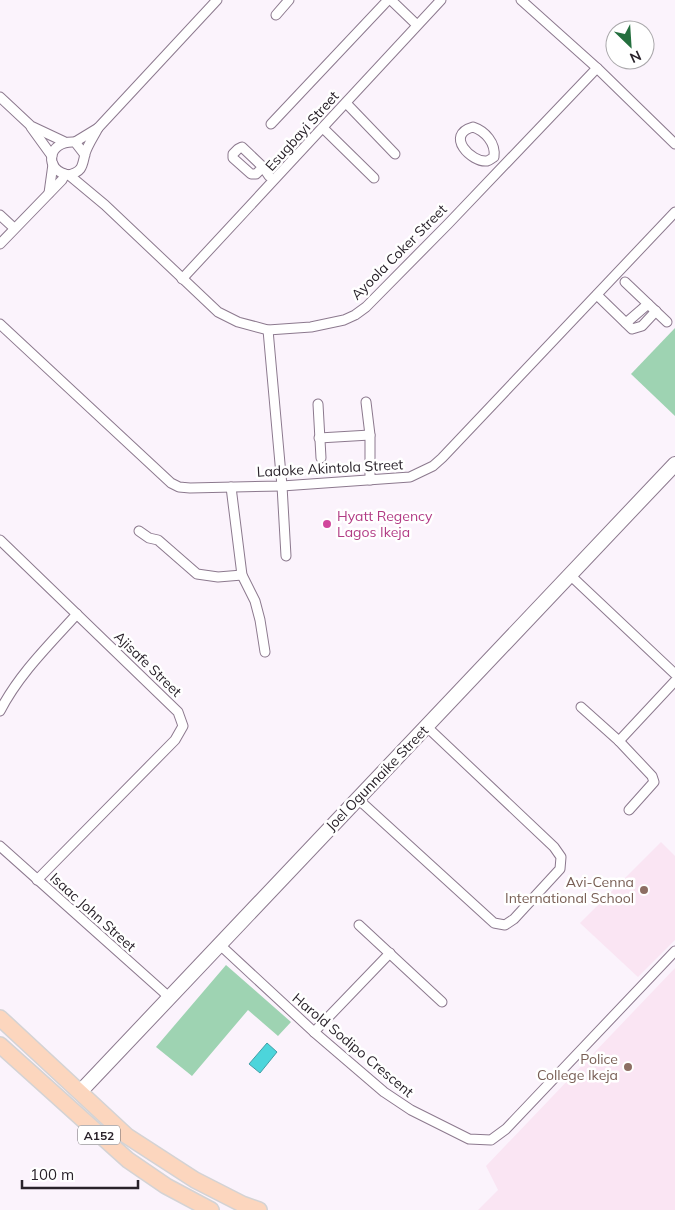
<svg xmlns="http://www.w3.org/2000/svg" width="675" height="1210" font-family="Mulish,sans-serif">
  <style>
    .education { fill: #fae5f3 }
    .green { fill: #9ed3b2 }
    .water { fill: #4cd5db; stroke: #429fa6 }
    .lines { fill: none; stroke-linecap: round; stroke-linejoin: round }
    .street-casing { stroke: #8c798e; stroke-width: 11 }
    .secondary-casing { stroke: #8c798e; stroke-width: 16 }
    .primary-casing { stroke: #d4d3d4; stroke-width: 18 }
    .street { stroke: #fff; stroke-width: 9 }
    .secondary { stroke: #fff; stroke-width: 14 }
    .primary { stroke: #fcd6be; stroke-width: 15 }
    .hotel-dot { fill: #d1479c; stroke: #fff; stroke-width: 2 }
    .education-dot { fill: #8d6e63; stroke: #fff; stroke-width: 2 }
    .labels { text-anchor: middle; dominant-baseline: central; stroke-width: 5; stroke-linejoin: round; paint-order: stroke }
    .shield { fill: #fff; stroke: #69646a; stroke-width: 1 }
    .shield-label { font-size: 12px; font-weight: bold; fill: #29222a }
    .street-label { font-size: 14px; fill: #29222a; stroke: #fff }
    .hotel-label { font-size: 14px; fill: #b23c85; stroke: #fff; text-anchor: start }
    .education-label { font-size: 14px; fill: #785e54; stroke: #fff; text-anchor: end }
  </style>
  <rect width="100%" height="100%" fill="#fbf3fc"/>
  <!-- education -->
  <g class="education">
    <polygon points="661,842 675,856 675,940 638,977 580,923"/>
    <polygon points="675,968 675,1210 478,1210 498,1190 486,1166"/>
  </g>
  <!-- green -->
  <g class="green">
    <polygon points="675,328 675,416 631,374"/>
    <polygon points="226,965 291,1022 278,1036 248,1010 192,1076 156,1047"/>
  </g>
  <!-- water -->
  <polygon class="water" points="267,1043 277,1052 260,1073 249,1064"/>
  <g class="lines">
    <!-- street casing -->
    <g class="street-casing">
      <g id="street">
        <polyline points="391,0 417,25"/>
        <polyline points="521,0 597,68 675,144"/>
        <polyline points="276,15 289,0"/>
        <polyline points="0,97 31,126 65,142"/>
        <polyline points="346,103 395,154"/>
        <polyline points="271,124 388,0"/>
        <polyline points="31,127 52,156"/>
        <path d="M473,127C485,131 496,143 494,157C492,158 490,160 487,161C472,163 444,135 473,127Z"/>
        <polyline points="323,128 374,178"/>
        <polyline points="75,142 98,128 217,0"/>
        <path d="M85,155L75,142C47,140 43,171 69,175C83,171 82,166 85,154C87,146 94,136 98,128"/>
        <polyline points="263,167 256,174 251,174 233,158 233,154 238,149 242,147 263,167 269,176"/>
        <polyline points="69,175 105,205 218,312 238,322 268,330 311,327 344,320 355,315 366,307 448,224 597,68"/>
        <polyline points="49,193 53,164"/>
        <polyline points="0,215 14,228"/>
        <polyline points="0,244 62,180 65,174"/>
        <polyline points="182,279 441,0"/>
        <polyline points="625,282 667,322"/>
        <polyline points="597,295 632,329 642,326 656,311"/>
        <polyline points="626,323 648,304"/>
        <polyline points="0,324 171,483 179,487 190,488 282,486 410,477 433,466 442,458 675,212"/>
        <polyline points="268,330 282,486 286,556"/>
        <polyline points="366,402 370,435 370,480"/>
        <polyline points="318,404 321,458"/>
        <polyline points="319,438 370,435"/>
        <polyline points="231,487 242,575 255,601 260,620 265,652"/>
        <polyline points="139,531 149,538 158,540 197,574 218,577 242,575"/>
        <polyline points="0,540 178,712 183,726 175,740 37,880"/>
        <polyline points="570,575 675,674"/>
        <polyline points="581,707 619,741 652,776 654,782 629,810"/>
        <path d="M0,711C19,674 49,645 77,614"/>
        <polyline points="619,741 675,681"/>
        <polyline points="358,799 494,923 505,925 514,919 560,869 561,857 554,847 426,726"/>
        <polyline points="0,846 169,997"/>
        <polyline points="359,925 442,1002"/>
        <polyline points="219,944 314,1032 384,1092 411,1110 469,1139 491,1140 506,1129 675,951"/>
        <polyline points="314,1032 390,953"/>
      </g>
    </g>
    <!-- secondary casing -->
    <g class="secondary-casing">
      <polyline id="secondary" points="80,1092 675,464"/>
    </g>
    <!-- primary casing -->
    <g class="primary-casing">
      <g id="primary">
        <polyline points="0,1018 127,1136 195,1180 242,1204 259,1210"/>
        <polyline points="0,1045 128,1160 166,1186 211,1210"/>
      </g>
    </g>
    <!-- street -->
    <use href="#street" class="street"/>
    <!-- secondary -->
    <use href="#secondary" class="secondary"/>
    <!-- primary -->
    <use href="#primary" class="primary"/>
  </g>
  <!-- markers -->
  <circle class="hotel-dot" cx="327" cy="524" r="5"/>
  <g class="education-dot">
    <circle cx="644" cy="890" r="5"/>
    <circle cx="628" cy="1067" r="5"/>
  </g>
  <g class="labels">
    <!-- shield labels -->
    <rect class="shield" x="78" y="1125.5" width="42" height="19" rx="4"/>
    <g class="shield-label">
      <text x="99" y="1135">A152</text>
    </g>
    <!-- street labels -->
    <g class="street-label">
      <text transform="translate(302 131) rotate(-48)">Esugbayi Street</text>
      <text transform="translate(399 252) rotate(-45)">Ayoola Coker Street</text>
      <text transform="translate(330 468) rotate(-3)">Ladoke Akintola Street</text>
      <text transform="translate(148 664) rotate(44)">Ajisafe Street</text>
      <text transform="translate(377 778) rotate(-46)">Joel Ogunnaike Street</text>
      <text transform="translate(93 912) rotate(42)">Isaac John Street</text>
      <text transform="translate(353 1045) rotate(40)">Harold Sodipo Crescent</text>
    </g>
    <!-- hotel labels -->
    <g class="hotel-label">
      <text x="337" y="516">Hyatt Regency<tspan x="337" dy="16">Lagos Ikeja</tspan></text>
    </g>
    <!-- education labels -->
    <g class="education-label">
      <text x="634" y="882">Avi-Cenna<tspan x="634" dy="16">International School</tspan></text>
      <text x="618" y="1059">Police<tspan x="618" dy="16">College Ikeja</tspan></text>
    </g>
  </g>
  <!-- north arrow -->
  <g transform="translate(630 45) rotate(155)"><circle r="24" fill="#ffffff" stroke="#a9a7aa"/>
  <path d="M0-4L9 19L0 12L-9 19Z" fill="#246f3e"/>
  <text y="-8" font-size="14" font-weight="bold" text-anchor="middle" fill="#29222a">N</text>
  </g>
  <!-- scale -->
  <path d="M22 1180v8h116v-8" fill="none" stroke="#29222a" stroke-width="2.5"/>
  <text x="30" y="1180" font-size="15" fill="#29222a" stroke="#ffffff" stroke-width="4" paint-order="stroke">100 m</text>
</svg>
